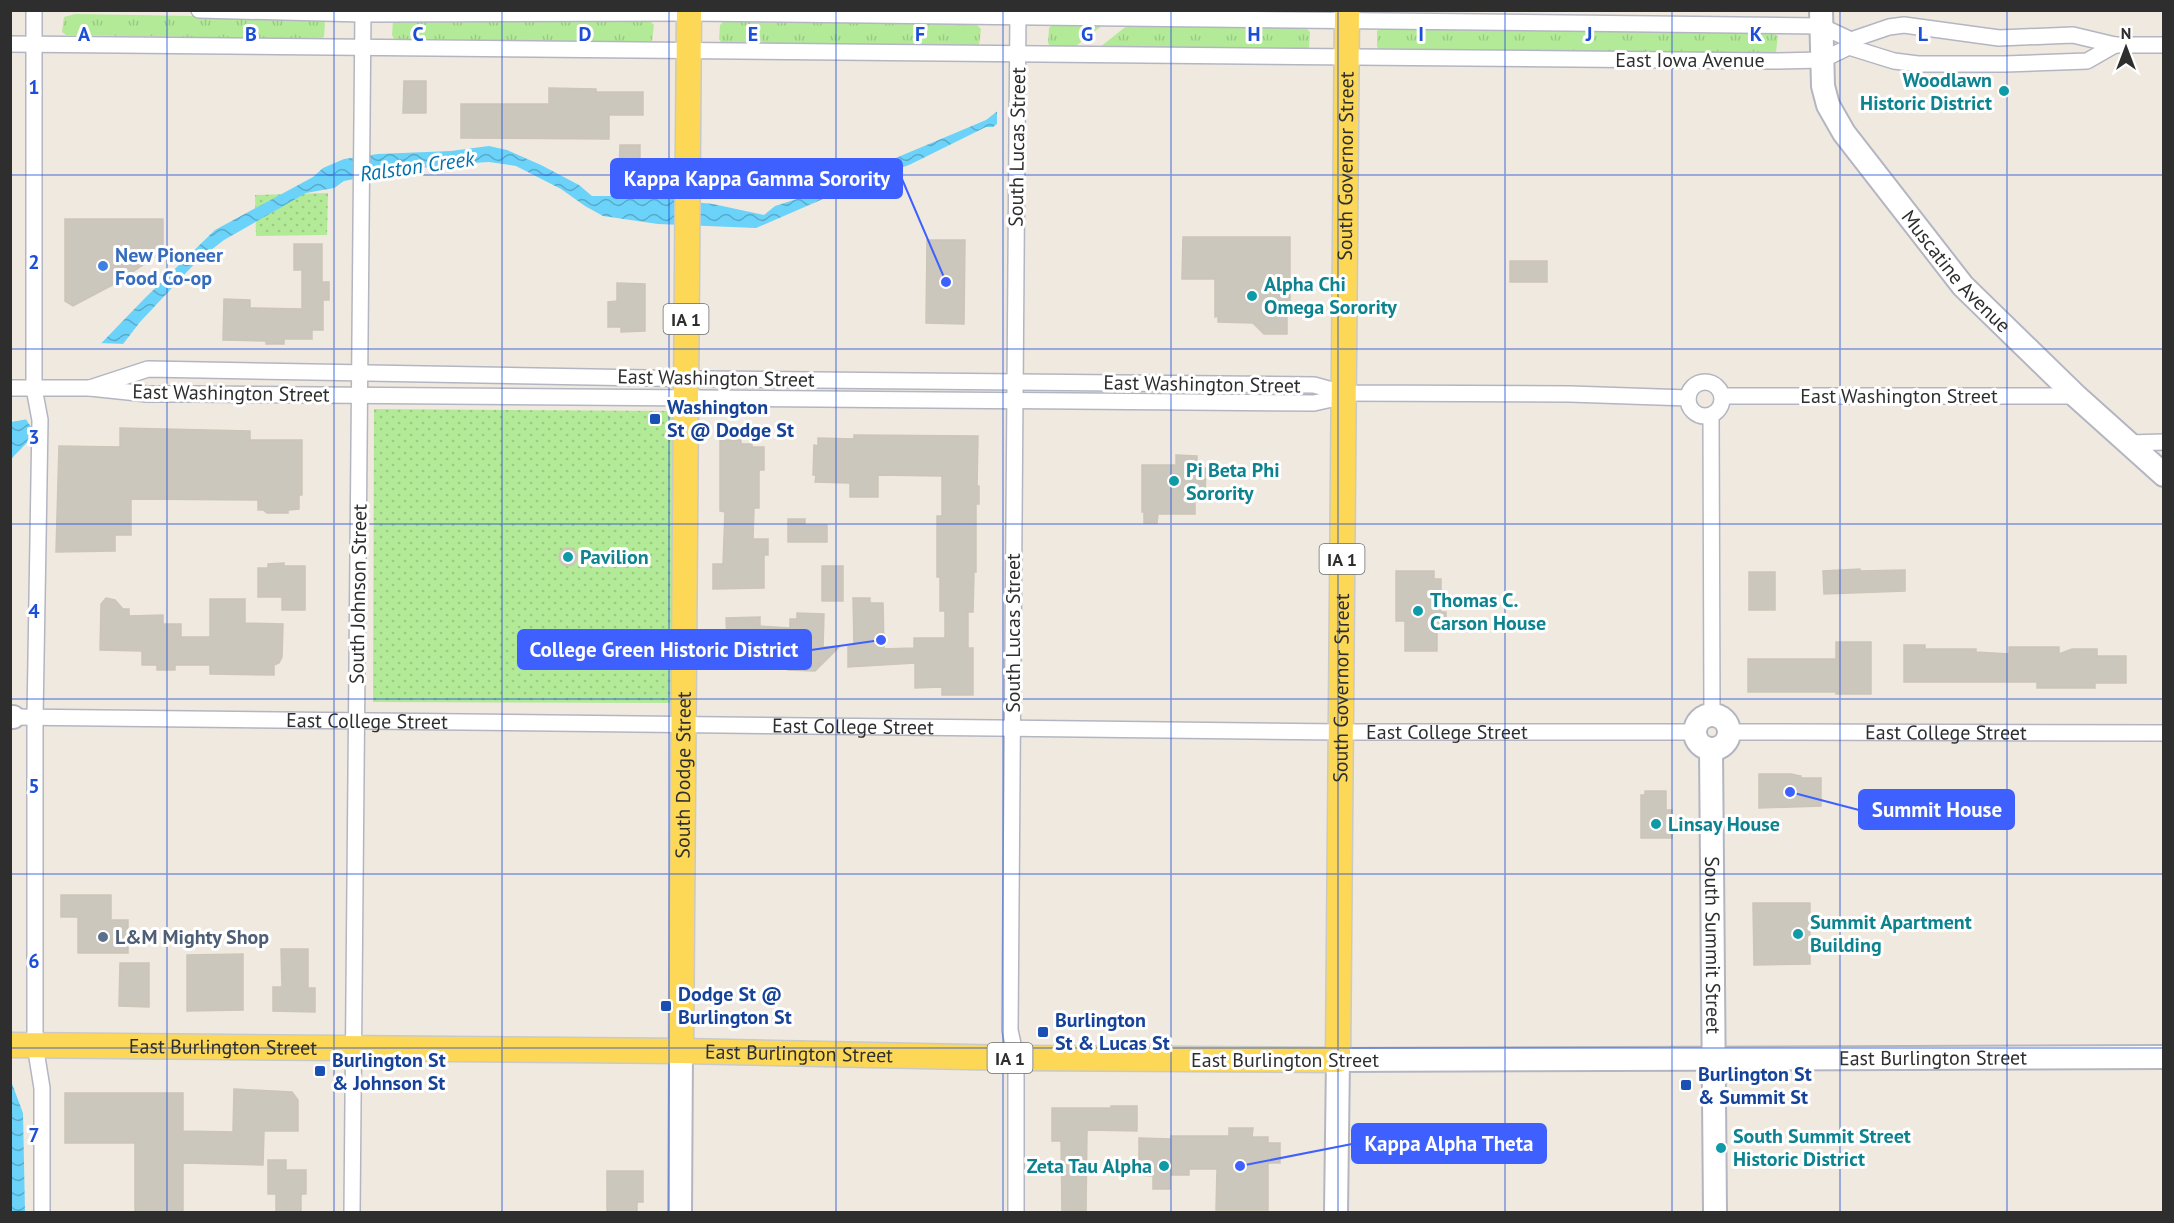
<svg xmlns="http://www.w3.org/2000/svg" width="2174" height="1223" font-family="'PT Sans',sans-serif">
  <style>
    .grass { fill: url(#grass-tufts) }
    .park { fill: url(#park-dots) }
    .water { fill: url(#water-waves) }
    .pier { fill: #f0e9df }
    .building { fill: #cbc7bd; stroke: #ccc5b8; stroke-width: 1.5 }
    .lines { fill: none; stroke-linecap: round; stroke-linejoin: round }
    .street-casing { stroke: #b3b6c2; stroke-width: 18 }
    .secondary-casing { stroke: #b3b6c2; stroke-width: 26 }
    .primary-casing { stroke: #c9c9c9; stroke-width: 27 }
    .street { stroke: #fff; stroke-width: 15 }
    .secondary { stroke: #fff; stroke-width: 22 }
    .primary { stroke: #fdd857; stroke-width: 24 }
    .grid { fill: none; stroke: #1d4ed8; stroke-width: 1.5; stroke-opacity: 0.55 }
    .culture-dot { fill: #0f9aa8; stroke: #fff; stroke-width: 2 }
    .shop-dot { fill: #3f7fe0; stroke: #fff; stroke-width: 2 }
    .transit-dot { fill: #1a4fb4; stroke: #fff; stroke-width: 2 }
    .service-dot { fill: #5c6f8a; stroke: #fff; stroke-width: 2 }
    .labels { text-anchor: middle; dominant-baseline: central; stroke-width: 6; stroke-linejoin: round; paint-order: stroke }
    .shield { fill: #fff; stroke: #6d6d6d; stroke-width: 1.5 }
    .shield-label { font-size: 18px; font-weight: bold; fill: #2e2e2e }
    .street-label { font-size: 20px; fill: #2e2e2e; stroke: #fff }
    .culture-label { font-size: 20px; font-weight: bold; fill: #0d838f; stroke: #fff; text-anchor: start }
    .shop-label { font-size: 20px; font-weight: bold; fill: #366cbe; stroke: #fff; text-anchor: start }
    .transit-label { font-size: 20px; font-weight: bold; fill: #164399; stroke: #fff; text-anchor: start }
    .service-label { font-size: 20px; font-weight: bold; fill: #4e5e75; stroke: #fff; text-anchor: start }
    .water-label { font-size: 21px; font-style: italic; fill: #0171ae; stroke: #fff }
    .grid-label { font-size: 20px; text-anchor: middle; font-weight: bold; fill: #1d4ed8; stroke: #fff; stroke-width: 6; stroke-linejoin: round; paint-order: stroke }
    .leader { fill: none; stroke: #3d60ff; stroke-width: 2 }
    .callout-dot { fill: #3d60ff; stroke: #fff; stroke-width: 2 }
    .callout { fill: #3d60ff; stroke: #3d60ff; stroke-width: 2 }
    .callout-label { font-size: 21px; text-anchor: middle; font-weight: bold; fill: #fff }
  </style>
  <defs>
    <pattern id="grass-tufts" width="24" height="20" patternUnits="userSpaceOnUse" patternTransform="scale(1.5)"><rect width="24" height="20" fill="#b3ea98"/><path d="M3 7l-1-3M5 7V3M7 7l1-3M15 17l-1-3M17 17v-4M19 17l1-3" fill="none" stroke="#9ac983"/></pattern>
    <pattern id="park-dots" width="8" height="8" patternUnits="userSpaceOnUse" patternTransform="scale(1.5)"><rect width="8" height="8" fill="#b3ea98"/><path d="M2 2h.1M6 6h.1" fill="none" stroke="#9ac983" stroke-width="1.8" stroke-linecap="round"/></pattern>
    <pattern id="water-waves" width="16" height="10" patternUnits="userSpaceOnUse" patternTransform="scale(1.5)"><rect width="16" height="10" fill="#6bd2f9"/><path d="M0 5q4-4 8 0t8 0" fill="none" stroke="#58abca"/></pattern>
  </defs>
  <rect width="100%" height="100%" fill="#f0e9df"/>
  <!-- grass -->
  <g class="grass">
    <polygon points="75,14 320,18 325,22 324,37 318,39 66,35 62,32 64,17"/>
    <polygon points="649,20 654,25 652,41 645,42 394,39 392,35 393,21"/>
    <polygon points="723,22 976,24 981,29 979,45 972,46 721,42 719,39 720,25"/>
    <polygon points="1052,25 1305,27 1310,32 1309,48 1301,50 1050,46 1048,43 1049,28"/>
    <polygon points="1380,29 1772,32 1778,36 1776,52 1769,54 1378,49 1377,46 1377,31"/>
  </g>
  <!-- park -->
  <g class="park">
    <polygon points="328,193 327,235 256,236 255,195"/>
    <polygon points="374,409 673,411 671,703 373,702"/>
  </g>
  <!-- water -->
  <g class="water">
    <polygon points="1127,11 1144,11 993,127 986,127 909,165 869,179 756,228 658,224 603,216 585,206 561,189 516,166 489,162 456,164 390,172 344,181 334,188 306,193 224,240 199,259 140,322 120,348 11,459 11,422 28,419 145,298 215,230 313,177 323,168 344,159 378,154 451,151 489,146 507,150 541,165 579,185 592,196 666,196 684,201 713,204 764,215 775,206 803,197 986,120"/>
    <polygon points="10,1072 11,1081 23,1113 25,1212 12,1212 11,1207"/>
  </g>
  <!-- pier -->
  <g class="pier">
    <polygon points="1122,10 1147,10 997,128 997,108"/>
    <polygon points="98,343 126,344 37,436 25,418"/>
  </g>
  <!-- building -->
  <g class="building">
    <polygon points="404,81 426,81 426,113 403,113"/>
    <polygon points="549,88 596,89 596,92 643,92 643,115 609,115 609,139 461,138 461,104 549,104"/>
    <polygon points="620,145 640,145 640,170 619,170"/>
    <polygon points="65,219 163,219 163,251 118,282 73,306 65,301"/>
    <polygon points="1183,237 1290,237 1290,308 1287,308 1287,334 1264,334 1253,323 1218,322 1218,316 1215,317 1215,279 1182,279"/>
    <polygon points="927,240 965,240 964,324 926,323"/>
    <polygon points="294,244 322,244 322,282 329,282 329,300 323,300 323,330 312,330 312,339 284,339 284,344 266,344 266,341 223,340 224,299 250,300 250,308 302,309 302,270 294,270"/>
    <rect x="1510" y="261" width="37" height="21"/>
    <polygon points="617,283 645,284 645,331 621,332 621,327 608,327 608,302 617,301"/>
    <polygon points="120,428 250,431 250,440 302,440 302,495 299,495 299,509 288,510 288,513 267,513 263,510 258,510 258,500 131,499 131,535 115,535 115,551 56,552 59,446 120,447"/>
    <polygon points="854,435 978,436 977,486 979,486 979,504 976,504 976,572 974,572 973,612 968,612 968,648 973,648 973,695 942,695 942,687 915,688 915,663 848,667 848,646 854,646 853,598 870,598 870,603 883,603 884,649 914,648 914,638 945,638 945,611 940,611 940,577 937,577 937,516 942,516 942,476 878,475 878,497 850,497 850,483 815,482 816,475 813,475 814,445 818,446 818,438 854,439"/>
    <polygon points="720,440 741,440 741,444 752,444 752,447 764,447 764,470 759,470 759,508 754,508 753,539 768,539 768,555 764,555 764,588 713,589 713,564 723,564 725,512 720,511"/>
    <polygon points="1176,455 1197,456 1197,468 1206,468 1205,493 1195,493 1195,514 1158,514 1157,523 1144,523 1144,512 1142,512 1142,465 1176,465"/>
    <polygon points="788,519 805,519 805,525 827,525 827,542 788,542"/>
    <circle cx="568" cy="557" r="9"/>
    <polygon points="284,563 284,566 305,566 305,610 282,610 282,597 258,597 258,568 268,568 268,564"/>
    <rect x="822" y="566" width="21" height="35"/>
    <polygon points="1860,569 1860,571 1905,570 1905,591 1824,594 1823,571"/>
    <polygon points="1396,571 1434,571 1434,579 1441,579 1441,612 1446,612 1446,630 1437,630 1437,651 1405,651 1405,621 1396,621"/>
    <rect x="1749" y="572" width="26" height="38"/>
    <polygon points="106,598 115,600 123,609 129,609 129,616 163,615 163,624 181,624 181,637 210,637 210,599 245,599 245,623 283,624 282,657 279,663 274,665 274,675 210,674 210,665 175,665 175,670 157,670 157,665 142,665 142,651 100,650 101,604"/>
    <polygon points="797,613 824,614 823,647 840,646 815,671 788,670 788,666 728,667 726,618 760,617 760,626 790,628 790,619 797,619"/>
    <polygon points="1836,642 1871,642 1871,694 1836,694 1836,692 1748,692 1748,659 1836,659"/>
    <polygon points="1904,645 1925,645 1925,649 1976,649 1976,652 2009,654 2009,647 2059,647 2059,654 2072,649 2097,649 2097,656 2126,656 2126,683 2095,683 2095,688 2037,688 2037,682 1904,682"/>
    <polygon points="1759,774 1791,774 1801,776 1801,778 1821,778 1821,806 1759,808"/>
    <polygon points="1645,791 1666,791 1666,810 1672,810 1672,838 1641,838 1641,795 1645,795"/>
    <polygon points="61,895 111,895 111,920 128,920 128,953 78,953 78,917 61,917"/>
    <polygon points="1753,903 1810,903 1810,964 1754,965"/>
    <polygon points="281,949 308,949 308,988 315,988 315,1012 273,1011 273,987 282,987"/>
    <polygon points="243,954 243,1010 187,1011 187,955"/>
    <polygon points="120,963 149,963 149,1007 119,1006"/>
    <polygon points="234,1089 292,1092 298,1100 298,1131 264,1131 263,1165 183,1163 183,1212 135,1212 135,1143 65,1143 65,1093 183,1093 183,1131 233,1132"/>
    <polygon points="1111,1106 1137,1106 1137,1131 1087,1130 1086,1211 1062,1211 1061,1141 1052,1141 1052,1108 1111,1108"/>
    <polygon points="1229,1128 1253,1128 1252,1137 1268,1137 1268,1143 1280,1143 1280,1163 1268,1163 1268,1210 1216,1210 1217,1169 1189,1169 1189,1175 1170,1175 1170,1189 1153,1189 1153,1176 1139,1175 1139,1138 1171,1139 1171,1136 1229,1136"/>
    <polygon points="268,1160 286,1160 286,1170 306,1170 306,1194 301,1194 301,1212 276,1212 276,1194 268,1194"/>
    <polygon points="607,1171 643,1171 643,1202 637,1202 637,1212 607,1212"/>
  </g>
  <g class="lines">
    <!-- street casing -->
    <g class="street-casing">
      <g id="street">
        <polyline points="34,10 34,388 40,420 35,718 35,1045 42,1088 42,1212"/>
        <polyline points="199,10 363,14 689,13 1821,26 1851,40 1889,27 1904,25 1999,38 2073,35 2115,45 2164,45"/>
        <polyline points="10,44 1775,61 1822,60 1849,47 1894,61 1918,64 2005,64 2087,61 2115,45"/>
        <circle cx="1705" cy="399" r="17"/>
        <polyline points="10,388 90,388 147,394 191,394 1314,403 1332,399 1343,393"/>
        <polyline points="90,388 148,369 702,379 1314,385 1343,393 1570,394 1688,398"/>
        <polyline points="1722,396 2076,396"/>
        <polyline points="1711,415 1712,716"/>
        <polyline points="2129,443 2164,442"/>
        <path id="s1" d="M13,717L1340,732H1695"/>
        <path id="s2" d="M1728,732L2164,733"/>
        <polyline points="352,1212 363,10"/>
        <polyline points="1016,1212 1016,1058 1010,1030 1018,10"/>
      </g>
    </g>
    <!-- secondary casing -->
    <g class="secondary-casing">
      <g id="secondary">
        <path id="s3" d="M1821,10L1823,86L1828,105L1844,133L1963,286L2076,396L2164,475"/>
        <circle cx="1712" cy="732" r="17"/>
        <polyline points="10,717 13,717"/>
        <path id="s4" d="M1711,749L1715,1212"/>
        <polyline points="680,1212 681,1051"/>
        <path id="s5" d="M1336,1212L1338,1060L2164,1057"/>
      </g>
    </g>
    <!-- primary casing -->
    <g class="primary-casing">
      <g id="primary">
        <path id="s6" d="M10,1045L681,1051L1016,1058L1338,1060L1347,10"/>
        <path id="s7" d="M681,1051L689,10"/>
      </g>
    </g>
    <!-- street -->
    <use href="#street" class="street"/>
    <!-- secondary -->
    <use href="#secondary" class="secondary"/>
    <!-- primary -->
    <use href="#primary" class="primary"/>
  </g>
  <!-- grid -->
  <path class="grid" d="M167,10V1212M334,10V1212M502,10V1212M669,10V1212M836,10V1212M1003,10V1212M1171,10V1212M1338,10V1212M1505,10V1212M1672,10V1212M1840,10V1212M2007,10V1212M10,175H2164M10,349H2164M10,524H2164M10,699H2164M10,874H2164M10,1048H2164"/>
  <!-- markers -->
  <g class="culture-dot">
    <circle cx="2004" cy="91" r="6"/>
    <circle cx="1252" cy="296" r="6"/>
    <circle cx="1174" cy="481" r="6"/>
    <circle cx="568" cy="557" r="6"/>
    <circle cx="1418" cy="611" r="6"/>
    <circle cx="1656" cy="824" r="6"/>
    <circle cx="1798" cy="934" r="6"/>
    <circle cx="1721" cy="1148" r="6"/>
    <circle cx="1164" cy="1166" r="6"/>
  </g>
  <circle class="shop-dot" cx="103" cy="266" r="6"/>
  <g class="transit-dot">
    <rect x="649" y="413" width="12" height="12" rx="3"/>
    <rect x="660" y="1000" width="12" height="12" rx="3"/>
    <rect x="1037" y="1026" width="12" height="12" rx="3"/>
    <rect x="314" y="1065" width="12" height="12" rx="3"/>
    <rect x="1680" y="1079" width="12" height="12" rx="3"/>
  </g>
  <circle class="service-dot" cx="103" cy="937" r="6"/>
  <g class="labels">
    <!-- shield labels -->
    <g class="shield">
      <rect x="663.5" y="304" width="45" height="30" rx="4.5"/>
      <rect x="1319.5" y="544" width="45" height="30" rx="4.5"/>
      <rect x="987.5" y="1043" width="45" height="30" rx="4.5"/>
    </g>
    <g class="shield-label">
      <text x="686" y="319">IA 1</text>
      <text x="1342" y="559">IA 1</text>
      <text x="1010" y="1058">IA 1</text>
    </g>
    <!-- street labels -->
    <g class="street-label">
      <text x="1690" y="60">East Iowa Avenue</text>
      <text transform="translate(1017 147) rotate(-89)">South Lucas Street</text>
      <text stroke="none"><textPath href="#s6" startOffset="2222">South Governor Street</textPath></text>
      <text stroke="none"><textPath href="#s3" startOffset="306">Muscatine Avenue</textPath></text>
      <text transform="translate(716 378) rotate(1)">East Washington Street</text>
      <text transform="translate(1202 384) rotate(1)">East Washington Street</text>
      <text transform="translate(231 393) rotate(1)">East Washington Street</text>
      <text x="1899" y="396">East Washington Street</text>
      <text transform="translate(358 594) rotate(-89)">South Johnson Street</text>
      <text transform="translate(1013 633) rotate(-90)">South Lucas Street</text>
      <text stroke="none"><textPath href="#s6" startOffset="1700">South Governor Street</textPath></text>
      <text stroke="none"><textPath href="#s1" startOffset="354">East College Street</textPath></text>
      <text stroke="none"><textPath href="#s1" startOffset="840">East College Street</textPath></text>
      <text stroke="none"><textPath href="#s1" startOffset="1434">East College Street</textPath></text>
      <text stroke="none"><textPath href="#s2" startOffset="218">East College Street</textPath></text>
      <text stroke="none"><textPath href="#s7" startOffset="276">South Dodge Street</textPath></text>
      <text stroke="none"><textPath href="#s4" startOffset="196">South Summit Street</textPath></text>
      <text stroke="none"><textPath href="#s6" startOffset="213">East Burlington Street</textPath></text>
      <text stroke="none"><textPath href="#s6" startOffset="789">East Burlington Street</textPath></text>
      <text stroke="none"><textPath href="#s5" startOffset="747">East Burlington Street</textPath></text>
      <text x="1285" y="1060">East Burlington Street</text>
    </g>
    <!-- culture labels -->
    <g class="culture-label">
      <text x="1992" y="80" text-anchor="end">Woodlawn<tspan x="1992" dy="23">Historic District</tspan></text>
      <text x="1264" y="284">Alpha Chi<tspan x="1264" dy="23">Omega Sorority</tspan></text>
      <text x="1186" y="470">Pi Beta Phi<tspan x="1186" dy="23">Sorority</tspan></text>
      <text x="580" y="557">Pavilion</text>
      <text x="1430" y="600">Thomas C.<tspan x="1430" dy="23">Carson House</tspan></text>
      <text x="1668" y="824">Linsay House</text>
      <text x="1810" y="922">Summit Apartment<tspan x="1810" dy="23">Building</tspan></text>
      <text x="1733" y="1136">South Summit Street<tspan x="1733" dy="23">Historic District</tspan></text>
      <text x="1152" y="1166" text-anchor="end">Zeta Tau Alpha</text>
    </g>
    <!-- shop labels -->
    <g class="shop-label">
      <text x="115" y="255">New Pioneer<tspan x="115" dy="23">Food Co-op</tspan></text>
    </g>
    <!-- transit labels -->
    <g class="transit-label">
      <text x="667" y="407">Washington<tspan x="667" dy="23">St @ Dodge St</tspan></text>
      <text x="678" y="994">Dodge St @<tspan x="678" dy="23">Burlington St</tspan></text>
      <text x="1055" y="1020">Burlington<tspan x="1055" dy="23">St &amp; Lucas St</tspan></text>
      <text x="332" y="1060">Burlington St<tspan x="332" dy="23">&amp; Johnson St</tspan></text>
      <text x="1698" y="1074">Burlington St<tspan x="1698" dy="23">&amp; Summit St</tspan></text>
    </g>
    <!-- service labels -->
    <g class="service-label">
      <text x="115" y="937">L&amp;M Mighty Shop</text>
    </g>
    <!-- water labels -->
    <g class="water-label">
      <text transform="translate(417 166) rotate(-8)">Ralston Creek</text>
    </g>
  </g>
  <g class="grid-label">
    <text x="84" y="41">A</text>
    <text x="251" y="41">B</text>
    <text x="418" y="41">C</text>
    <text x="585" y="41">D</text>
    <text x="753" y="41">E</text>
    <text x="920" y="41">F</text>
    <text x="1087" y="41">G</text>
    <text x="1254" y="41">H</text>
    <text x="1421" y="41">I</text>
    <text x="1589" y="41">J</text>
    <text x="1756" y="41">K</text>
    <text x="1923" y="41">L</text>
    <text x="34" y="94">1</text>
    <text x="34" y="269">2</text>
    <text x="34" y="444">3</text>
    <text x="34" y="618">4</text>
    <text x="34" y="793">5</text>
    <text x="34" y="968">6</text>
    <text x="34" y="1142">7</text>
  </g>
  <!-- callouts -->
  <path class="leader" d="M946 282L902 179M881 640L811 650M1790 792L1859 810M1240 1166L1352 1144"/>
  <g class="callout-dot">
    <circle cx="946" cy="282" r="6"/>
    <circle cx="881" cy="640" r="6"/>
    <circle cx="1790" cy="792" r="6"/>
    <circle cx="1240" cy="1166" r="6"/>
  </g>
  <g class="callout">
    <rect x="611" y="159" width="291" height="39" rx="6"/>
    <rect x="518" y="630" width="293" height="39" rx="6"/>
    <rect x="1859" y="790" width="155" height="39" rx="6"/>
    <rect x="1352" y="1124" width="194" height="39" rx="6"/>
  </g>
  <g class="callout-label">
    <text x="757" y="186">Kappa Kappa Gamma Sorority</text>
    <text x="664" y="657">College Green Historic District</text>
    <text x="1937" y="817">Summit House</text>
    <text x="1449" y="1151">Kappa Alpha Theta</text>
  </g>
  <!-- border -->
  <rect width="2174" height="1223" fill="none" stroke="#2e2e2e" stroke-width="24"/>
  <!-- north arrow -->
  <g transform="translate(2126 48)" stroke="#ffffff" stroke-width="4.5" paint-order="stroke">
  <path d="M0-4.5L10 22L0 15L-10 22Z" fill="#2e2e2e"/>
  <text y="-9" font-size="16" font-weight="bold" text-anchor="middle" fill="#2e2e2e">N</text>
  </g>
</svg>
